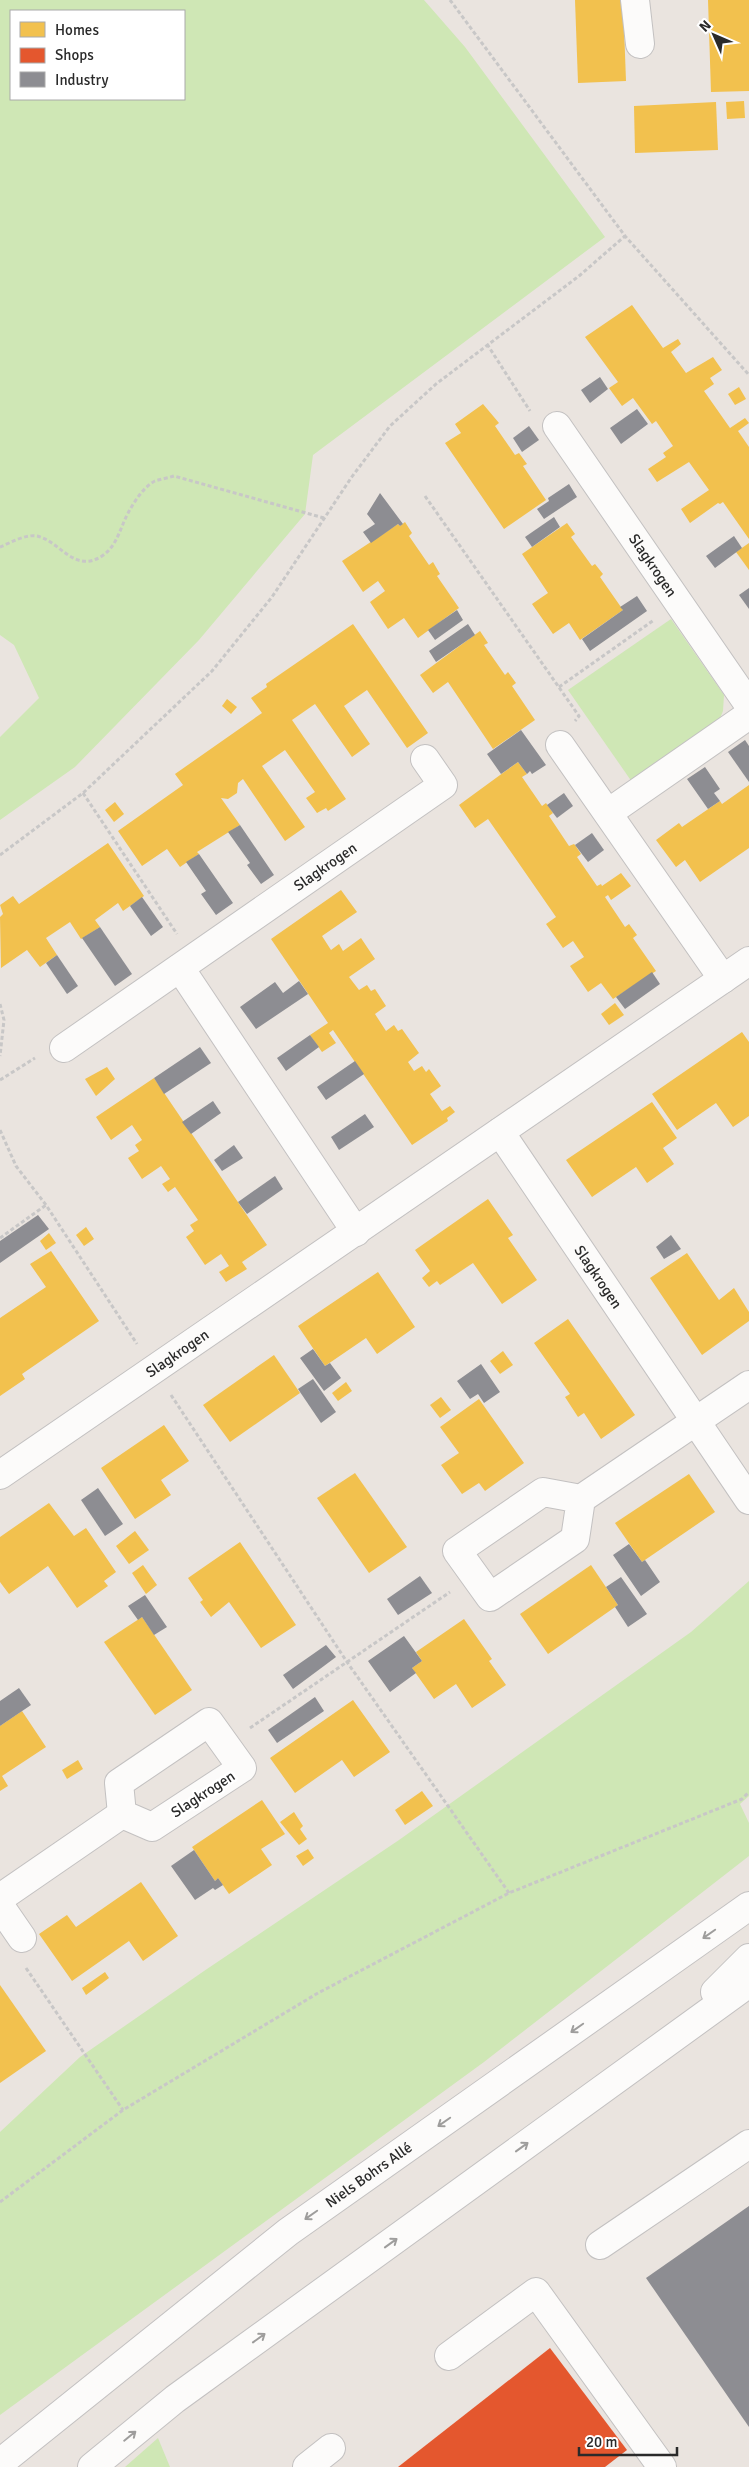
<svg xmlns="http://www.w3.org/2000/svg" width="749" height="2467" font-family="Signika,sans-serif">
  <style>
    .green { fill: #cfe7b5; fill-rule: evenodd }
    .homes { fill: #f2c14e }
    .shops { fill: #e4572e }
    .industry { fill: #8d8d92 }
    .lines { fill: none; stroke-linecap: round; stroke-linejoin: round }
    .minor-casing { stroke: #c3c1c1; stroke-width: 30 }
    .path { stroke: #c8c7c7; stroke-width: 3; stroke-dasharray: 4 2.5; stroke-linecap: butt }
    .minor { stroke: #fcfbfa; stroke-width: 28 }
    .oneway { stroke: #9e9d9c }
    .labels { text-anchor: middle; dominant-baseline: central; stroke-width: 5; stroke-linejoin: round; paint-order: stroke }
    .street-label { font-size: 15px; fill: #2a2a2a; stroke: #fff }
  </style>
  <rect width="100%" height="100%" fill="#eae4df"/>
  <!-- green -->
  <g class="green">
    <path d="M0,0H424L465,47L605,237L313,455L305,514L199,640L75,767L0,820V737L39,698L14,645L0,635ZM11,11H184V99H11Z"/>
    <polygon points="671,619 724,695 723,711 718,723 632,782 568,690"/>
    <polygon points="749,1581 749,1796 740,1804 749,1823 749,1856 484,2062 0,2415 0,2132 80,2057 204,1971 399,1840 691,1632"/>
    <polygon points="158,2438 170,2467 125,2467"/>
  </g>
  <!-- homes -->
  <g class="homes">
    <polygon points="575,0 623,0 626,81 578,83"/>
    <polygon points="708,0 749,0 749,91 711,92"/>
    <polygon points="744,101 745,118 727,119 726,102"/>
    <polygon points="716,102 718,150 635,153 634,106"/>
    <polygon points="632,305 663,348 678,339 681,344 671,352 686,373 713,357 722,370 710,378 714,384 704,391 730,428 745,418 749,423 738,431 749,447 749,539 723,502 720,504 718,503 690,523 681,509 709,490 689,462 657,482 648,469 666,457 663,453 673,446 656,421 652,424 633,398 622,406 609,388 618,382 585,337"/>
    <polygon points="739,387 746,399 735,405 728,394"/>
    <polygon points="483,404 499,423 495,426 515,455 519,453 527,464 523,466 546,500 504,529 445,443 461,433 455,424"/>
    <polygon points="405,522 412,533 409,536 429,565 433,562 440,574 437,576 459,608 418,638 404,618 388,629 370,602 385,591 378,581 363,592 342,561 398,524 400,526"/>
    <polygon points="567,523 575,534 571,537 592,566 595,564 603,574 600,577 623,610 580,640 569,623 553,634 532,604 548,593 522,554"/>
    <polygon points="749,543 749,570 736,552"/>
    <polygon points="353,624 428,733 407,748 367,690 344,706 370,744 352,757 315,704 292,720 346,799 328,811 326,808 317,813 306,798 315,792 285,750 262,766 305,827 285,841 243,779 238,783 237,793 228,799 221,798 240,825 197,852 199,854 180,867 167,849 142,866 118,831 183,785 175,774 262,713 251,698 267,687 266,684"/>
    <polygon points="480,631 488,643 484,645 505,675 508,672 516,683 512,686 535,720 493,749 448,682 433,693 420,675"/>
    <polygon points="227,699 237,707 231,714 222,706"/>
    <polygon points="518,762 527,774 522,777 542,806 546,803 553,813 549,816 569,846 574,844 575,845 581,854 577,857 597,886 601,884 602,886 621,873 631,886 611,900 608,895 605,897 625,927 629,924 637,935 633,938 656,971 613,999 601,983 588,992 570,966 584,957 573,941 563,948 546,924 556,917 488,819 475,828 459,805"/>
    <polygon points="749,785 749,848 700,882 685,860 676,867 656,840 679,823 682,827 720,801 722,804"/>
    <polygon points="115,802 124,814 114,822 105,810"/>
    <polygon points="108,843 144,896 123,911 118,903 95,920 100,927 81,939 70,922 46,938 57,955 40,967 27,950 1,968 0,917 3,914 0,905 13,896 19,904"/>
    <polygon points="341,890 357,912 322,936 331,950 339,944 343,951 361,938 375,959 349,977 359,990 367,985 371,991 375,989 386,1006 375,1014 386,1031 394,1025 398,1031 402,1029 419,1053 408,1062 414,1071 422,1066 426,1072 429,1069 441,1086 430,1094 442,1111 450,1106 455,1112 447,1118 448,1121 412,1145 333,1030 329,1033 336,1043 322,1052 310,1035 328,1023 271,939"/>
    <polygon points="615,1003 624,1015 609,1025 601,1014"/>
    <polygon points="742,1032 749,1042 749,1116 733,1127 716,1103 677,1130 652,1094"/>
    <polygon points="107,1067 115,1079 96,1096 85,1079"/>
    <polygon points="154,1078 267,1245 242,1262 247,1269 226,1282 219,1272 229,1266 221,1254 205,1265 186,1237 194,1231 190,1225 198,1220 175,1187 168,1192 162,1184 170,1179 161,1166 142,1179 128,1158 139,1151 135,1145 142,1140 132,1125 111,1140 96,1117"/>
    <polygon points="652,1102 677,1138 663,1148 674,1164 647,1183 636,1167 592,1197 566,1160"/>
    <polygon points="488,1199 513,1235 508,1238 537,1280 502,1304 473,1263 440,1285 437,1281 429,1287 422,1278 430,1271 415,1250"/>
    <polygon points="86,1227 94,1239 84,1246 76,1235"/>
    <polygon points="49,1233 56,1243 46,1250 40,1241"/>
    <polygon points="51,1251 99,1321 22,1374 25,1379 0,1396 0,1318 46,1287 30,1264"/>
    <polygon points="687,1253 719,1300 734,1288 749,1312 749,1321 702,1355 650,1278"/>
    <polygon points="378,1272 415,1327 377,1354 366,1338 325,1366 298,1326"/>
    <polygon points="568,1319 635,1415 601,1439 584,1413 578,1417 565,1397 570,1394 534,1343"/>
    <polygon points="503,1351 513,1365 500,1374 490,1361"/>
    <polygon points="274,1355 300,1393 230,1442 203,1405"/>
    <polygon points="346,1382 352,1391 338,1401 332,1393"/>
    <polygon points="441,1397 451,1410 440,1418 430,1405"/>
    <polygon points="479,1399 524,1463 485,1491 479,1483 462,1494 441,1465 459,1453 440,1427"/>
    <polygon points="164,1425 189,1461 161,1480 171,1495 135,1519 101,1468"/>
    <polygon points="355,1473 407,1547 369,1573 317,1498"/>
    <polygon points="689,1474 715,1512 642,1562 615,1523"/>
    <polygon points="49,1503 74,1536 86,1528 116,1572 104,1581 108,1586 77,1608 48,1566 9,1594 0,1582 0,1537"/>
    <polygon points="135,1531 149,1550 129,1564 116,1546"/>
    <polygon points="240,1542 296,1625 261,1648 229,1602 211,1617 200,1602 203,1600 188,1578"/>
    <polygon points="143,1565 157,1585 146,1594 132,1573"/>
    <polygon points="591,1565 618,1605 548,1654 520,1614"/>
    <polygon points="142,1617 192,1690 155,1715 104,1642"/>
    <polygon points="464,1619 492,1659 489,1661 506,1685 472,1708 456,1684 434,1699 412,1668 422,1661 416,1652"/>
    <polygon points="353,1700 390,1752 354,1777 342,1760 295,1793 270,1758"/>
    <polygon points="22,1711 46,1747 2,1776 8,1786 0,1791 0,1726"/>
    <polygon points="78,1760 83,1769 67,1779 62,1770"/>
    <polygon points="422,1791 433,1806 405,1825 395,1810"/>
    <polygon points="262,1800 285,1834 261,1849 272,1865 229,1894 218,1878 215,1881 192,1847"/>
    <polygon points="294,1812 303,1826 300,1829 307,1839 299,1845 280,1822"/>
    <polygon points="308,1849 314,1858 303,1866 296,1856"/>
    <polygon points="141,1882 178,1936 143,1961 129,1941 72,1981 39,1934 67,1915 76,1927"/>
    <polygon points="105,1972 109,1978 86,1995 82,1988"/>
    <polygon points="0,1985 46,2051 0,2083"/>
  </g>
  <!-- shops -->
  <polygon class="shops" points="550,2348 627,2450 605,2467 398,2467"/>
  <!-- industry -->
  <g class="industry">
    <polygon points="600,377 608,389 590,403 581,390"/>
    <polygon points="637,409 648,424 621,444 610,428"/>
    <polygon points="529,426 539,440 522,452 513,438"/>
    <polygon points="569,484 577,497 544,519 537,509 549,501 548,498"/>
    <polygon points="380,493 403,524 400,526 398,524 371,543 363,532 375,524 367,514"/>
    <polygon points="554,517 560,527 532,547 525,537"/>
    <polygon points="734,536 742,548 715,568 706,556"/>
    <polygon points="749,588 749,609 739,595"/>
    <polygon points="637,596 647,611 590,651 582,639 623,610 620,607"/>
    <polygon points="457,610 463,620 435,640 428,630"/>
    <polygon points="468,624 475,635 436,662 429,651"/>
    <polygon points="521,730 546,765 532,774 530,771 527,774 518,762 501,774 487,754"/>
    <polygon points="745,740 749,746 749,782 728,752"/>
    <polygon points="705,767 720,789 714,793 720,801 708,809 687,779"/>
    <polygon points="564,793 573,806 557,818 547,805"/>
    <polygon points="240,825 274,875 261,884 247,865 250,863 228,832"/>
    <polygon points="592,833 604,850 588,862 575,845"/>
    <polygon points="199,854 233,903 216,915 201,894 206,891 186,862"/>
    <polygon points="142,897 163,927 151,936 130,906"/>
    <polygon points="100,927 132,974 115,986 82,938"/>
    <polygon points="57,955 78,986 67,994 46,963"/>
    <polygon points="652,972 660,984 625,1009 616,997"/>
    <polygon points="299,981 308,994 256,1029 240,1007 275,982 283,993"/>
    <polygon points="310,1035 319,1047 286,1071 277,1058"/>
    <polygon points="200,1047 211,1063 164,1094 154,1078"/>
    <polygon points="355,1061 364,1074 326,1100 317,1087"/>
    <polygon points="213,1101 221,1113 191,1134 182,1122"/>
    <polygon points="365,1114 374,1127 339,1150 331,1137"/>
    <polygon points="234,1145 243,1158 222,1171 214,1160"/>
    <polygon points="275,1176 283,1189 247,1214 238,1202"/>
    <polygon points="38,1215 49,1229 0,1263 0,1241"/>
    <polygon points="671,1235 681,1249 664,1259 656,1247"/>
    <polygon points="313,1349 325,1366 330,1363 341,1378 324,1391 300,1358"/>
    <polygon points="481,1364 500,1392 484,1403 478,1394 470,1399 457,1381"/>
    <polygon points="313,1379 336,1412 321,1423 298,1389"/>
    <polygon points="98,1488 123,1524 105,1536 81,1500"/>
    <polygon points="629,1544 642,1562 645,1560 660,1582 641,1596 613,1555"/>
    <polygon points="420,1576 432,1593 398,1615 387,1599"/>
    <polygon points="621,1577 647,1614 628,1627 615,1607 618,1605 606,1587"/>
    <polygon points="145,1595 167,1627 154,1635 142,1617 138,1620 128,1606"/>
    <polygon points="404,1636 422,1661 412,1668 416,1673 390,1692 368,1661"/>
    <polygon points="326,1645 336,1657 293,1689 283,1675"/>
    <polygon points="19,1688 31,1705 0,1726 0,1701"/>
    <polygon points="315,1697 324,1711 277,1743 268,1730"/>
    <polygon points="194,1850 215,1881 218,1878 223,1885 215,1890 213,1888 195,1900 171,1866"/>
    <polygon points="749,2206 749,2427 646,2278"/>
  </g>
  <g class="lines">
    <!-- minor casing -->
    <g class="minor-casing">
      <g id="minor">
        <polyline points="635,0 640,44"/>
        <path id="s1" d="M557,426L749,705"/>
        <polyline points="560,745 723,979"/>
        <polyline points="608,813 749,715"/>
        <polyline points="180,968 356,1232"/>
        <path id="s2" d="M64,1048L443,785L425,759"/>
        <path id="s3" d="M500,1132L749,1500"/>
        <path id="s4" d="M0,1475L749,961"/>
        <polyline points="581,1499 575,1539 490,1597 457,1551 543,1492 581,1499 749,1385"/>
        <polygon points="209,1722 242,1768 152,1827 122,1814 119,1783"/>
        <polyline points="0,1898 122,1814"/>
        <polyline points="0,1906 22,1938"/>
        <polyline points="715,1992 749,1958"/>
        <polyline points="600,2245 749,2144"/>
        <polyline points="449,2356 536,2292 662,2467"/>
        <path id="s5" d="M0,2463L288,2232L749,1906"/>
        <polyline points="92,2467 175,2399 749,1983"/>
        <polyline points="307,2467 331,2448"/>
      </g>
    </g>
    <!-- path -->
    <g class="path">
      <polyline points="450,0 625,236 749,375"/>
      <polyline points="487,344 530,411"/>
      <polyline points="425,496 579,716 575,721"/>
      <path d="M0,547C10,543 25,534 37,536C60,541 74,574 102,556C114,548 118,536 123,524C128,511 142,487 155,481C161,479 168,478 174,476L324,518"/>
      <polyline points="559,687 654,620"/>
      <polyline points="83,793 177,934"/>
      <polyline points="0,855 83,793 212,671 272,597 351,478 390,426 436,384 579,276 625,236"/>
      <polyline points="0,1004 4,1020 0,1056"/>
      <polyline points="0,1080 35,1058"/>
      <polyline points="0,1130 16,1166 46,1205 137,1344"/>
      <polyline points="0,1238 46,1205"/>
      <polyline points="171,1395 347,1662 509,1893"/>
      <polyline points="250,1728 450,1592"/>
      <polyline points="26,1968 123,2110"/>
      <polyline points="0,2202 123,2110 318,1993 509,1893 742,1799 749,1792"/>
    </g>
    <!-- minor -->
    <use href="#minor" class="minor"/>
  </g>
  <!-- one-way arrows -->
  <defs><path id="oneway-shaft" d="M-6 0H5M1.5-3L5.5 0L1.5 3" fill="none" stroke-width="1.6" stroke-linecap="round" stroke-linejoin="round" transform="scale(1.25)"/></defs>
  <g class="oneway">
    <use href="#oneway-shaft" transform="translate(709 1934) rotate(145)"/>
    <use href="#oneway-shaft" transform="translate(577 2028) rotate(145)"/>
    <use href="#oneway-shaft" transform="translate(444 2122) rotate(145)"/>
    <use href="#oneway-shaft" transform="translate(522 2147) rotate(-36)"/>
    <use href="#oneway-shaft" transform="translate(311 2215) rotate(145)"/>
    <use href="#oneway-shaft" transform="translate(391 2243) rotate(-36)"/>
    <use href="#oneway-shaft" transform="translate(259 2338) rotate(-36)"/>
    <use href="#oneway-shaft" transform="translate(130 2436) rotate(-39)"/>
  </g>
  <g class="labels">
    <!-- street labels -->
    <g class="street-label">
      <text stroke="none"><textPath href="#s1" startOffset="169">Slagkrogen</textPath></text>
      <text stroke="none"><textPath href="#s2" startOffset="318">Slagkrogen</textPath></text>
      <text stroke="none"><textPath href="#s3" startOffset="175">Slagkrogen</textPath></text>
      <text stroke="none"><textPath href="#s4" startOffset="215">Slagkrogen</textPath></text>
      <text transform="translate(203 1794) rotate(-33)">Slagkrogen</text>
      <text stroke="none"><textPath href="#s5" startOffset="468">Niels Bohrs Allé</textPath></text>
    </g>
  </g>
  <!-- legend -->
  <rect x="10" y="10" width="175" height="90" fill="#ffffff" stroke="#aaaaaa"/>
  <rect x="20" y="22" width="25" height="15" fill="#f2c14e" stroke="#aaaaaa"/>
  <text x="55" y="35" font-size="15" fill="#2a2a2a">Homes</text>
  <rect x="20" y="48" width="25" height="15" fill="#e4572e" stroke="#aaaaaa"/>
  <text x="55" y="60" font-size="15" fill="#2a2a2a">Shops</text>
  <rect x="20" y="72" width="25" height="15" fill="#8d8d92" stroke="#aaaaaa"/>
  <text x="55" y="85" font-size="15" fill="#2a2a2a">Industry</text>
  <!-- north arrow -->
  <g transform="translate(714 35) rotate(315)" stroke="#ffffff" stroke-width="4" paint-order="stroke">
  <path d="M0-4L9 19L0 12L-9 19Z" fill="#2a2a2a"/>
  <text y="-8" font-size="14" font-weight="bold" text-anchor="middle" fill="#2a2a2a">N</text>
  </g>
  <!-- scale -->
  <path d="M579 2447v8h98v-8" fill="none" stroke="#2a2a2a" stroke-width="2.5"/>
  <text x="586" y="2447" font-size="15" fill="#2a2a2a" stroke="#ffffff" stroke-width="4" paint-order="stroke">20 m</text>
</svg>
